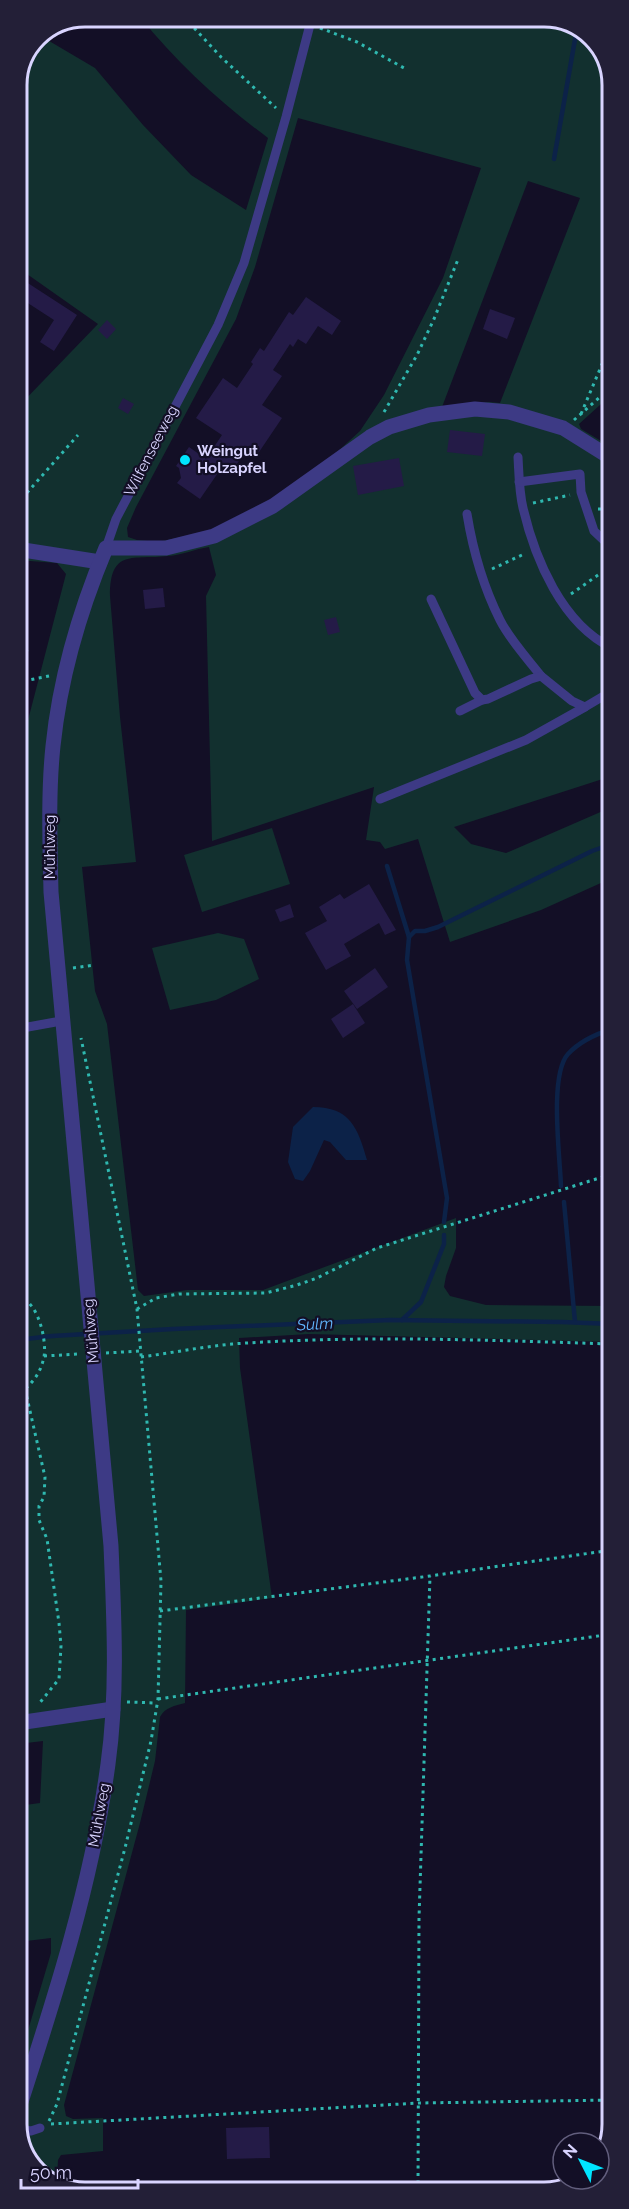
<svg xmlns="http://www.w3.org/2000/svg" width="629" height="2209" font-family="Raleway,sans-serif">
  <style>
    .green { fill: #12302f; fill-rule: evenodd }
    .water { fill: #0c2248 }
    .lines { fill: none; stroke-linecap: round; stroke-linejoin: round }
    .stream { stroke: #0c2248; stroke-width: 4.5 }
    .building { fill: #241b47 }
    .path { stroke: #2fb8b0; stroke-width: 3; stroke-dasharray: 3 4.5; stroke-linecap: butt }
    .lane { stroke: #3d3a85; stroke-width: 9 }
    .street { stroke: #3d3a85; stroke-width: 15 }
    .poi-dot { fill: #00e5ff; stroke: #130f26; stroke-width: 2 }
    .labels { text-anchor: middle; dominant-baseline: central; stroke-width: 4.5; stroke-linejoin: round; paint-order: stroke }
    .street-label { font-size: 15px; fill: #d9d4ff; stroke: #130f26 }
    .poi-label { font-size: 15px; font-weight: bold; fill: #d9d4ff; stroke: #130f26; text-anchor: start }
    .water-label { font-size: 16px; font-style: italic; fill: #62b6ff; stroke: #130f26 }
    .rim { fill: none; stroke: #d9d4ff; stroke-width: 3 }
  </style>
  <rect width="100%" height="100%" fill="#130f26"/>
  <!-- green -->
  <g class="green">
    <path d="M140,17H553L590,34L611,71V395L579,424L581,429L611,447L612,776L454,827L471,844L506,853L612,807V878L541,910L450,942L418,839L385,849L380,842L366,840L374,787L212,841L206,596L216,575L209,547C195,549 182,555 168,556C133,560 110,548 110,596L120,717L136,862L82,867L95,991L107,1024L138,1290L144,1296L187,1290H263L456,1218V1248L446,1276L444,1287L450,1296L486,1305L612,1306V1342L309,1334L239,1338L240,1368L272,1598L186,1610L185,1703C175,1706 165,1707 160,1717L155,1761L140,1823L64,2105L66,2116L73,2119L103,2118V2151L61,2155L58,2160L57,2183L40,2176L18,2138V2064L51,1953V1938L18,1942V1806L40,1803L43,1741L18,1744L17,997L26,993L20,850L27,724L66,574L57,563L17,560V408L98,324L17,267V84L37,36L39,35L95,68L143,125L191,175L246,210L268,138C221,103 177,63 140,17ZM298,118L481,168L443,278L384,395L360,431L335,454L270,501L214,530L158,542L137,540L128,537L127,528L136,507L236,319L255,267ZM528,181L580,198L500,403L489,402L442,407Z"/>
    <polygon points="272,828 290,884 202,912 184,855"/>
    <polygon points="218,933 244,939 259,979 216,1000 170,1010 152,948"/>
  </g>
  <!-- water -->
  <path class="water" d="M313,1107C350,1107 358,1128 367,1160H346L330,1142L324,1140L310,1171L303,1181L295,1179L288,1162L293,1127Z"/>
  <g class="lines">
    <!-- stream -->
    <g class="stream">
      <polyline points="554,159 577,28"/>
      <polyline points="387,866 409,937 407,960 447,1198 444,1222"/>
      <polyline points="409,937 415,931 425,931 438,927 592,851 612,844"/>
      <path d="M561,1186C560,1157 549,1075 568,1054C580,1041 596,1034 612,1029"/>
      <polyline points="564,1202 575,1322"/>
      <polyline points="402,1320 421,1302 444,1244 444,1235"/>
      <polyline points="17,1340 52,1336 173,1329 390,1320 562,1322 612,1324"/>
    </g>
  </g>
  <!-- building -->
  <g class="building">
    <polygon points="17,276 77,315 54,351 40,342 54,320 17,296"/>
    <polygon points="306,297 341,321 332,335 318,326 306,344 298,339 293,347 290,344 273,370 282,376 262,405 282,418 255,458 246,451 229,475 220,470 200,499 177,483 181,478 179,468 176,466 189,447 206,459 222,435 196,418 223,378 237,388 253,364 251,362 260,348 264,351 289,312 293,315"/>
    <polygon points="490,309 515,318 507,339 483,329"/>
    <polygon points="107,320 116,329 107,339 98,330"/>
    <polygon points="123,398 134,404 128,414 118,408"/>
    <polygon points="450,430 485,434 482,456 447,452"/>
    <polygon points="399,458 404,486 358,495 353,466"/>
    <polygon points="163,588 165,607 145,609 143,590"/>
    <polygon points="336,617 340,632 328,635 324,620"/>
    <polygon points="369,884 396,930 385,935 379,923 344,944 351,956 326,970 305,933 327,921 319,907 340,894 344,899"/>
    <polygon points="290,904 294,917 280,922 275,910"/>
    <polygon points="375,968 388,987 357,1009 344,991"/>
    <polygon points="353,1004 365,1023 343,1038 331,1019"/>
    <polygon points="269,2127 270,2158 227,2159 226,2128"/>
  </g>
  <g class="lines">
    <!-- path -->
    <g class="path">
      <polyline points="184,17 221,57 276,108"/>
      <polyline points="320,28 357,42 404,68"/>
      <polyline points="384,412 417,355 434,319 459,257"/>
      <polyline points="581,414 611,343"/>
      <polyline points="574,420 611,387"/>
      <polyline points="17,492 27,493"/>
      <polyline points="533,503 570,495"/>
      <polyline points="17,504 78,435"/>
      <polyline points="598,509 611,509"/>
      <polyline points="492,569 524,554"/>
      <polyline points="571,594 611,566"/>
      <polyline points="24,681 49,676"/>
      <polyline points="73,968 95,965"/>
      <polyline points="17,970 23,952 18,853 18,751 24,681 18,675 28,647"/>
      <path d="M17,1297C38,1299 47,1340 44,1357C41,1371 35,1380 25,1389L17,1388"/>
      <polyline points="137,1309 156,1298 179,1294 266,1293 297,1285 317,1278 377,1248 612,1174"/>
      <polyline points="106,1353 140,1351"/>
      <polyline points="44,1356 79,1354"/>
      <path d="M141,1357C171,1353 201,1347 232,1344C358,1335 485,1340 612,1344"/>
      <polyline points="25,1389 45,1477 44,1497 39,1506 39,1520 47,1539 59,1623 61,1646 59,1679 38,1705"/>
      <polyline points="160,1611 430,1576 612,1550"/>
      <polyline points="158,1699 612,1634"/>
      <polyline points="127,1702 156,1703"/>
      <polyline points="49,2121 57,2104 125,1848 151,1741 158,1699 161,1581 137,1309 81,1038"/>
      <polyline points="51,2124 419,2103 612,2100"/>
      <polyline points="418,2191 419,1918 430,1576"/>
    </g>
    <!-- lane -->
    <g class="lane">
      <path d="M518,457C519,474 519,491 523,508C535,559 562,624 612,648"/>
      <polyline points="519,482 580,474 581,492 594,531 611,547"/>
      <path d="M467,514C473,551 483,586 500,620C510,640 527,658 541,676"/>
      <polyline points="106,548 116,519 218,325 244,263 286,117 312,17"/>
      <polyline points="431,599 475,693 482,700"/>
      <polyline points="460,711 482,700 488,699 531,679 541,676 572,701 585,707 612,691"/>
      <polyline points="380,799 526,740 585,707"/>
      <polyline points="17,1029 61,1021"/>
      <polyline points="18,2129 31,2131 40,2128"/>
    </g>
    <!-- street -->
    <g class="street">
      <polyline points="17,549 100,562"/>
      <polyline points="18,1723 113,1709"/>
      <path d="M18,2111C55,1997 92,1883 108,1764C118,1692 114,1618 111,1546L51,892C50,844 48,794 53,746C60,678 80,610 106,548H166L214,536L273,506L370,437L389,427L429,415L475,409L509,412L563,428L611,458"/>
    </g>
  </g>
  <!-- markers -->
  <circle class="poi-dot" cx="185" cy="460" r="6"/>
  <g class="labels">
    <!-- street labels -->
    <g class="street-label">
      <text transform="translate(151 451) rotate(-63)">Wilfenseeweg</text>
      <text transform="translate(50 847) rotate(-90)">Mühlweg</text>
      <text transform="translate(91 1331) rotate(-95)">Mühlweg</text>
      <text transform="translate(99 1815) rotate(-80)">Mühlweg</text>
    </g>
    <!-- poi labels -->
    <g class="poi-label">
      <text x="197" y="451">Weingut<tspan x="197" dy="17">Holzapfel</tspan></text>
    </g>
    <!-- water labels -->
    <g class="water-label">
      <text transform="translate(315 1324) rotate(-3)">Sulm</text>
    </g>
  </g>
  <!-- crop -->
  <path d="M0 0H629V2209H0ZM85 27H544A58 58 0 0 1 602 85V2124A58 58 0 0 1 544 2182H85A58 58 0 0 1 27 2124V85A58 58 0 0 1 85 27Z" fill="#231f37" fill-rule="evenodd"/>
  <path class="rim" d="M85 27H544A58 58 0 0 1 602 85V2124A58 58 0 0 1 544 2182H85A58 58 0 0 1 27 2124V85A58 58 0 0 1 85 27Z"/>
  <!-- north arrow -->
  <g transform="translate(581 2161) rotate(312)"><circle r="28" fill="#130f26" stroke="#625e7d" stroke-width="1.5"/>
  <path d="M0-4.5L10 22L0 15L-10 22Z" fill="#00e5ff"/>
  <text y="-9" font-size="16" font-weight="bold" text-anchor="middle" fill="#d9d4ff">N</text>
  </g>
  <!-- scale -->
  <path d="M21 2179v9h117v-9" fill="none" stroke="#d9d4ff" stroke-width="3"/>
  <text x="30" y="2179" font-size="18" fill="#d9d4ff" stroke="#130f26" stroke-width="4.5" paint-order="stroke">50 m</text>
</svg>
